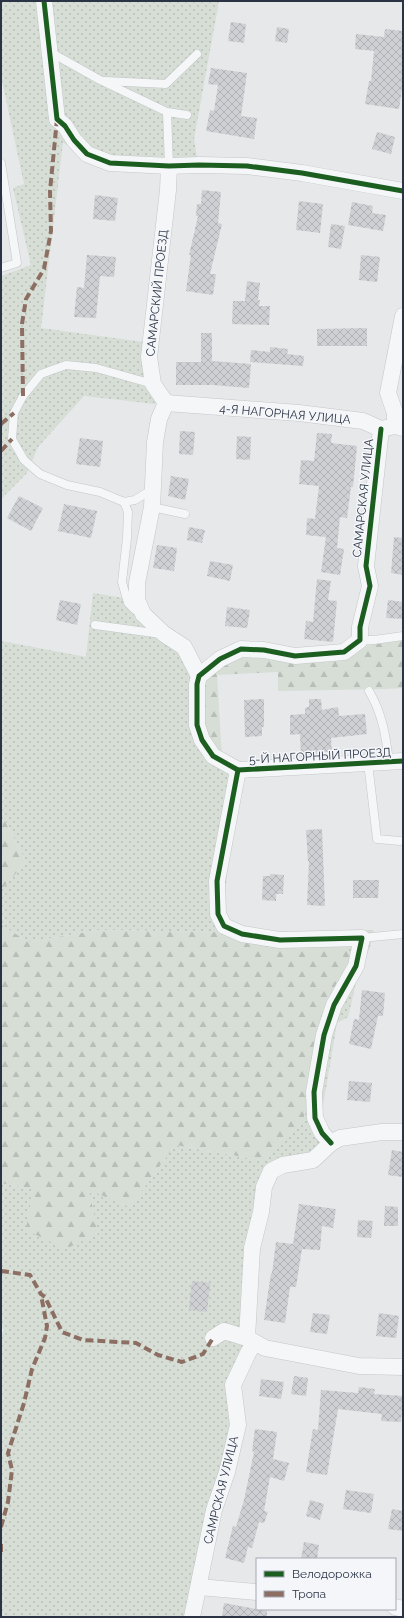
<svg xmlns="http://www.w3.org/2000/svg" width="404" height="1618" font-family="Raleway,sans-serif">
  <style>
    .grass { fill: url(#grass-dots) }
    .forest { fill: url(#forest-firs) }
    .building { fill: url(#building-cross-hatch) }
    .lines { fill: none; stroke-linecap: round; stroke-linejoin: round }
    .service-casing { stroke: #c4c6c8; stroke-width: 9 }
    .minor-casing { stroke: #c4c6c8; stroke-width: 17 }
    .service { stroke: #f5f6f7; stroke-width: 8 }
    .minor { stroke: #f5f6f7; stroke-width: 16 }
    .quiet { stroke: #8d6e63; stroke-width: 4; stroke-dasharray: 8 4; stroke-linecap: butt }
    .cycleway-casing { stroke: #f4f6f9; stroke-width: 8 }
    .cycleway { stroke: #1b5e20; stroke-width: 5 }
    .labels { text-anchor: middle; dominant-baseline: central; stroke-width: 3; stroke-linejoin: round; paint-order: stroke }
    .street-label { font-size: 12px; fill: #2b3445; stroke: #f4f6f9 }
  </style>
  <defs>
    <pattern id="grass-dots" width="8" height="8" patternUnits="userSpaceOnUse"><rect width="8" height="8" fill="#d6ded6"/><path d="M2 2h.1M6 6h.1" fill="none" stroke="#b8bfb9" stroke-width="1.8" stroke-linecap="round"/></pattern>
    <pattern id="forest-firs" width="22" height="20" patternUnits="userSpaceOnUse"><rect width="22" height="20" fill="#d6ded6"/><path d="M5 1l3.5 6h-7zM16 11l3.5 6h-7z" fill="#b8bfb9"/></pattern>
    <pattern id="building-cross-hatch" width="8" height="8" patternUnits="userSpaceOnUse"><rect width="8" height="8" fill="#ced0d3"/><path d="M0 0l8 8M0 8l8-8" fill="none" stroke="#b1b3b6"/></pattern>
  </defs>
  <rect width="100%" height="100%" fill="#e6e8ea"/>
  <!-- grass -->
  <g class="grass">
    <polygon points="1,1 219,1 194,139 197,158 155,162 84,158 63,142 41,328 143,342 144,361 155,404 84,396 38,447 27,473 1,499 1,276 31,265 13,188 24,184 1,76"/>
    <polygon points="93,593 135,600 182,653 236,790 223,912 228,922 280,936 374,930 370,947 357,979 348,1017 337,1023 321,1118 330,1130 310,1156 269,1170 247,1348 234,1425 189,1617 1,1617 1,1336 4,1330 1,1326 1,1183 32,1189 89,1189 130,1207 175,1145 261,1160 304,1117 325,1002 349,963 283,943 229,939 217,932 99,930 29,942 1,925 1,890 26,862 6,822 1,818 1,641 86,657"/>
  </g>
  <!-- forest -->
  <g class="forest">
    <polygon points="403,640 403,688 385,689 278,691 278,672 217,675 222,758 201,724 205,676 243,655 359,647"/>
    <polygon points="1,818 5,821 26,862 1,890"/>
    <polygon points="1,925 29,942 99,930 217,932 229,939 283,943 349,946 349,963 325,1002 304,1117 261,1160 175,1145 130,1207 89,1190 98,1234 65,1249 26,1230 32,1189 1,1183"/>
  </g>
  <!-- building -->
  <g class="building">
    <polygon points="231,22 246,24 244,43 228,41"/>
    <polygon points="277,27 289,29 287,43 275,41"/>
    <polygon points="385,29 403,31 403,81 399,109 365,104 369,81 371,81 374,51 355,49 356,34 384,37"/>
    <polygon points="211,68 247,73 241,116 257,118 254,139 206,131 210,110 214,111 218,85 208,84"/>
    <polygon points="377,132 395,137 391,154 372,149"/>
    <polygon points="202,190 221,192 218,223 222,224 210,274 216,274 213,295 186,291 191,255 189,255 198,216 196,216 197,204 201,204"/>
    <polygon points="95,195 118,198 115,221 93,219"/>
    <polygon points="299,201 323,204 320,233 296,230"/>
    <polygon points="352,202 373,206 372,213 386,215 383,231 348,225"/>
    <polygon points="331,224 345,226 341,249 328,247"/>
    <polygon points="87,255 116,257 114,277 100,276 96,318 74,317 77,287 84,288"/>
    <polygon points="361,255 380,257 377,282 359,280"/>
    <polygon points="247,281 260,283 258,300 260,300 259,306 270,306 269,325 232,324 233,301 245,301"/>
    <polygon points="367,328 367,346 317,346 317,329"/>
    <polygon points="201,333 212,333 212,361 251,364 249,388 213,385 176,385 176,362 201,362"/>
    <polygon points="270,347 288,349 287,354 304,356 303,366 250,362 251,350 270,352"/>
    <polygon points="180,431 195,432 193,455 179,454"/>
    <polygon points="317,433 332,434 331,443 357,446 353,487 351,487 347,518 340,517 337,548 344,549 340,575 321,572 326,537 306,535 307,518 315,519 319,486 299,484 301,460 314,461"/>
    <polygon points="237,436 251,437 250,460 236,459"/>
    <polygon points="80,438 103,441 100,467 76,464"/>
    <polygon points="171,476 189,479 185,500 168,496"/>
    <polygon points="19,496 43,508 31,531 7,518"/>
    <polygon points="64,504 97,511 91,538 58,531"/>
    <polygon points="189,527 205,530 202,543 187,540"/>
    <polygon points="394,537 403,538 403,575 391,573"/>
    <polygon points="157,545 177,548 174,571 153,568"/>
    <polygon points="210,561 233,565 230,581 207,576"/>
    <polygon points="317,579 331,581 328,600 337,601 333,642 304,639 306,621 313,622"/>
    <polygon points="60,600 81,604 77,625 56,620"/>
    <polygon points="388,600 403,602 403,619 386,618"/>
    <polygon points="227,607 250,610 247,628 225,626"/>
    <polygon points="264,699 264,727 262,727 262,736 245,737 244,700"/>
    <polygon points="309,699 321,699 322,710 338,707 339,716 365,714 367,734 331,738 332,752 317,752 318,756 301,757 300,734 290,735 290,715 305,714 305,708 309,707"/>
    <polygon points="322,829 325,906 307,905 309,861 308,861 306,830"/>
    <polygon points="270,874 284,875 283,894 276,894 276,901 262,900 263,876 270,876"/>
    <polygon points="353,880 379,880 378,898 353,898"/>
    <polygon points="362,990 385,993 383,1016 378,1016 371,1049 349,1044 354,1019 359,1020"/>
    <polygon points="349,1081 372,1083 370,1102 347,1100"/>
    <polygon points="392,1150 403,1152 403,1177 388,1175"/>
    <polygon points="299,1204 336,1209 333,1228 322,1226 320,1250 302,1249 296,1287 290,1287 285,1323 264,1320 271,1273 272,1273 276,1242 293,1244"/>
    <polygon points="385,1206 398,1207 398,1226 384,1226"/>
    <polygon points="358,1220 373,1221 371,1238 357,1237"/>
    <polygon points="192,1281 210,1283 207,1312 189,1310"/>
    <polygon points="313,1313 330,1315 327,1334 310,1332"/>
    <polygon points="379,1313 399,1316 396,1338 376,1336"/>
    <polygon points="294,1376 308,1378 306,1396 291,1394"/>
    <polygon points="261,1379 284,1382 281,1399 259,1396"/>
    <polygon points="359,1387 375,1389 374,1394 403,1396 401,1422 381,1421 382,1414 338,1409 327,1475 306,1472 313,1429 318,1430 321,1390 358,1393"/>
    <polygon points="255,1429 277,1432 273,1459 289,1463 284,1481 270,1477 264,1511 268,1512 264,1523 259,1522 252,1548 248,1547 244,1563 225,1558 233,1526 236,1527 244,1500 254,1452 252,1451"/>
    <polygon points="346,1490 374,1494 371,1513 343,1509"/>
    <polygon points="310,1500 324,1504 320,1520 306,1516"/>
    <polygon points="392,1509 403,1511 403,1531 388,1529"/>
    <polygon points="304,1542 319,1545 317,1559 301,1559"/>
    <polygon points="224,1603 267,1611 267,1617 222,1617"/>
  </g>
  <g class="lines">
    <!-- service casing -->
    <g class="service-casing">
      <g id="service">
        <polyline points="50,52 100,80 167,112 169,166"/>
        <polyline points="105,81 166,84 197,54"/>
        <polyline points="167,112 187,115"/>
        <polyline points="1,163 17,263 1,268"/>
        <polyline points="153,489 135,500 124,502 100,492 67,485 40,474 24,460 12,439 14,413 23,396 41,374 66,365 96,368 153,384"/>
        <polyline points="124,502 128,512 127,538 122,582 128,603 135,610 139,609"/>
        <polyline points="152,507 185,514"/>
        <polyline points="95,625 161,634"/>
        <polyline points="360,640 374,640 403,636"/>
        <path d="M369,691C382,713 386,736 389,762"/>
        <polyline points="368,763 377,839 400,841"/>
        <polyline points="362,938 403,934"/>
      </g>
    </g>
    <!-- minor casing -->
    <g class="minor-casing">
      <g id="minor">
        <polyline points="44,1 57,119 65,126 74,140 87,154 110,163 169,166 199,165 247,166 302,173 403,191"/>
        <polyline points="166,403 159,419 155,442 152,507 137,583 137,600 143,614 164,634 184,647 199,676"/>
        <polyline points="166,403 153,384 149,357 168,190 169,166"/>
        <polyline points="166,403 299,413 363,421 381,429 395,426 403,428"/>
        <polyline points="395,426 395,413 388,393 403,316"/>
        <polyline points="381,429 366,566 370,586 360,627 360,640 344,652 295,656 264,650 241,649 220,659 199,676 197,684 197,725 202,740 213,756 238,770 403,761"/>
        <polyline points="238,770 217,881 218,914 224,926 242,934 280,940 362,938 356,966 334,1005 324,1035 314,1092 315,1118 322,1133 331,1143"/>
        <polyline points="213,1338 224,1331 247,1338 265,1348 359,1366 403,1367"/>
        <polyline points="247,1338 252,1248 261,1212 264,1187 271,1171 283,1165 313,1160 331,1143 340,1138 382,1132 403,1132"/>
        <polyline points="199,1587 257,1592"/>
        <polyline points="395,1607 403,1609"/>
        <polyline points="192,1617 214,1510 227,1472 238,1425 233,1385 249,1351 255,1343"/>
      </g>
    </g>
    <!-- service -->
    <use href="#service" class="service"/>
    <!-- minor -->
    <use href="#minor" class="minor"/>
    <!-- quiet -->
    <g class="quiet">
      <polyline points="23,396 22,324 26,299 44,269 51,231 50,191 57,119"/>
      <polyline points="1,424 14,413"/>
      <polyline points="1,451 12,439"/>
      <polyline points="1,1271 30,1275 41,1294 45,1297 62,1332 83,1340 136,1343 158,1355 182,1362 203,1354 213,1338"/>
      <polyline points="1,1527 8,1502 12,1470 8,1453 24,1403 32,1369 45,1338 47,1326 41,1295"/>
      <polyline points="1,1544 1,1554"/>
    </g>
    <!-- cycleway casing -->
    <g class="cycleway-casing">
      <g id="cycleway">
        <polyline points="44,1 57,119 65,126 74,140 87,154 110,163 169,166 199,165 247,166 302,173 403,191"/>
        <polyline points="381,429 366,566 370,586 360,627 360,640 344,652 295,656 264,650 241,649 220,659 199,676 197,684 197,725 202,740 213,756 238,770 403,761"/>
        <polyline points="238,770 217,881 218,914 224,926 242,934 280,940 362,938 356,966 334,1005 324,1035 314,1092 315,1118 322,1133 331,1143"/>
      </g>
    </g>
    <!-- cycleway -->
    <use href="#cycleway" class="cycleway"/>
  </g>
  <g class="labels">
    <!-- street labels -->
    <g class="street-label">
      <text transform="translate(157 293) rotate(-84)">САМАРСКИЙ ПРОЕЗД</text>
      <text transform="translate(285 414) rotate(5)">4-Я НАГОРНАЯ УЛИЦА</text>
      <text transform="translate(363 498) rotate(-84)">САМАРСКАЯ УЛИЦА</text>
      <text transform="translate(320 756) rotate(-3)">5-Й НАГОРНЫЙ ПРОЕЗД</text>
      <text transform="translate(221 1490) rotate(-76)">САМРСКАЯ УЛИЦА</text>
    </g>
  </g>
  <!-- border -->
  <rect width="404" height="1618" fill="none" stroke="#2b3445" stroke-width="4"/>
  <!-- legend -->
  <rect x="256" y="1558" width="140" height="52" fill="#f4f6f9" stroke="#a4a8b1"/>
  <rect x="264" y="1571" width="20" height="6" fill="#1b5e20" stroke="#a4a8b1"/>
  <text x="292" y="1578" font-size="12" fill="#2b3445">Велодорожка</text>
  <rect x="264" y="1591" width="20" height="6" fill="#8d6e63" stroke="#a4a8b1"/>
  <text x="292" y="1598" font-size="12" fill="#2b3445">Тропа</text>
</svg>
